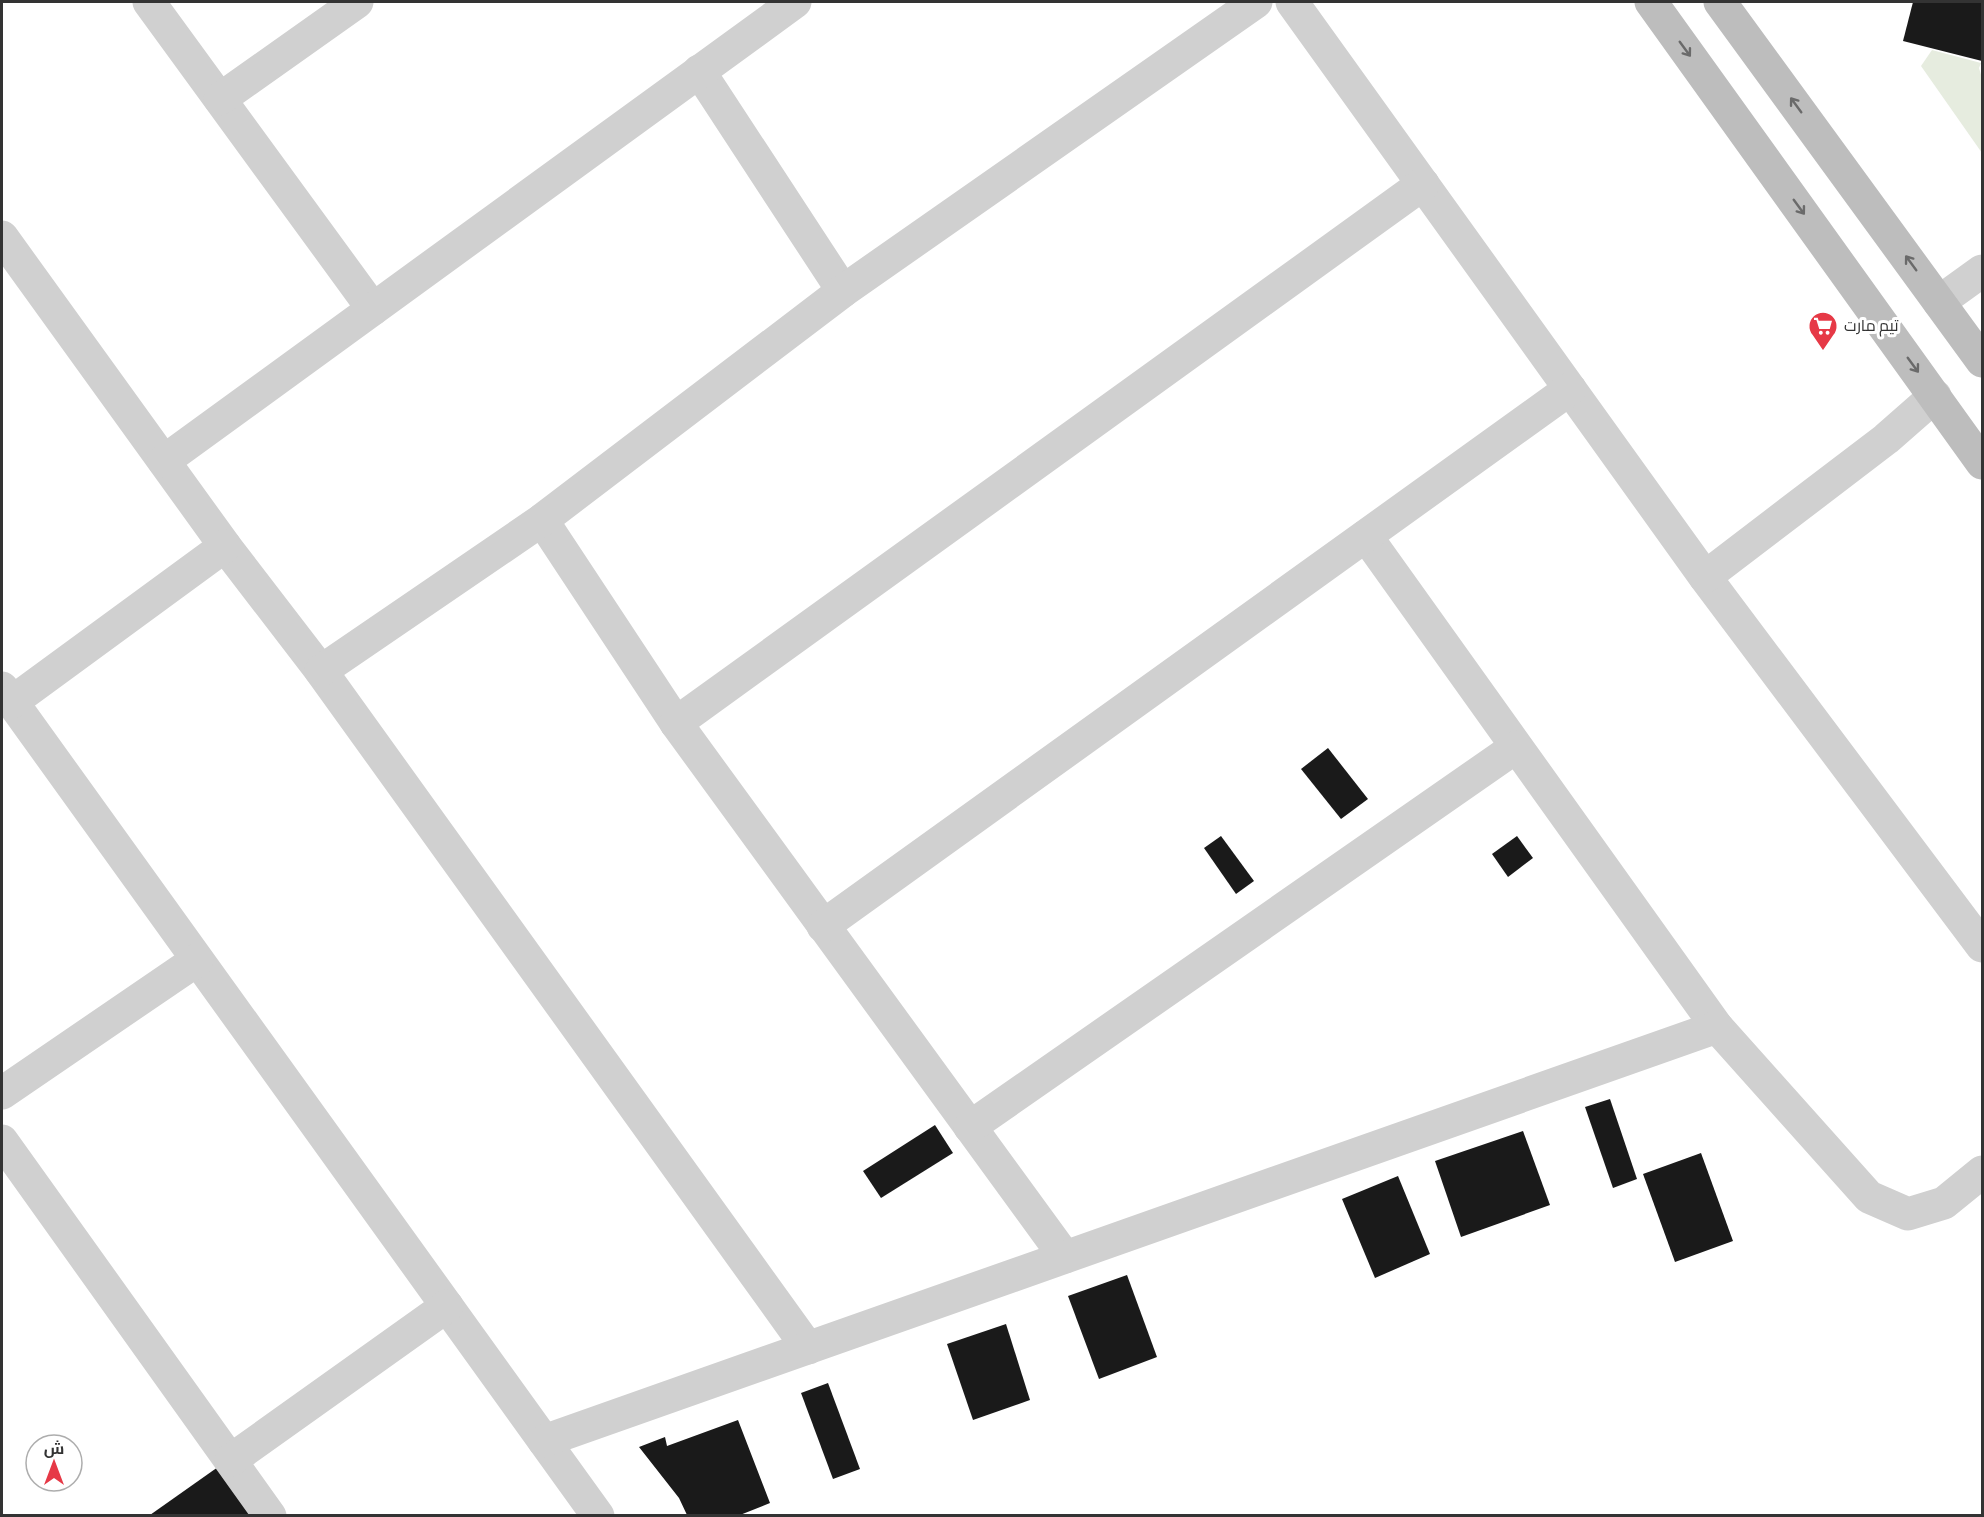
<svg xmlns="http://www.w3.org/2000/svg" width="1984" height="1517" font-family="'Source Sans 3',Cairo,sans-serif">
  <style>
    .green { fill: #e6ecdf }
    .building { fill: #1a1a1a }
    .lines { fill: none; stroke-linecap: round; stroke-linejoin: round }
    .minor { stroke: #d0d0d0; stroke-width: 33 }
    .secondary { stroke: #bdbdbd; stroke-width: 33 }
    .oneway { stroke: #6a6a6a }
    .labels { text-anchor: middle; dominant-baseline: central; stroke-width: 6; stroke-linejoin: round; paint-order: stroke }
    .poi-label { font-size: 16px; fill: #333; stroke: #fff; text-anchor: start }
  </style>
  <rect width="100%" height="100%" fill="#fff"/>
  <!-- green -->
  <polygon class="green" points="1932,50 1981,63 1979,68 1982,78 1982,153 1921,66"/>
  <!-- building -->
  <g class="building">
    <polygon points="1913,2 1982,2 1982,61 1903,41"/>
    <polygon points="1328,748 1368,799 1341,819 1301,769"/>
    <polygon points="1221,836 1254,881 1236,894 1204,848"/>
    <polygon points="1517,836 1533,858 1508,877 1492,854"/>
    <polygon points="1610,1099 1637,1179 1613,1188 1585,1107"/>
    <polygon points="935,1125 953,1153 881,1198 863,1171"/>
    <polygon points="1523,1131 1550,1205 1461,1237 1435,1161"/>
    <polygon points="1701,1153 1733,1241 1675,1262 1643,1174"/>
    <polygon points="1398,1176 1430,1254 1375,1278 1342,1199"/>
    <polygon points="1127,1275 1157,1357 1099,1379 1068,1296"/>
    <polygon points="1006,1324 1030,1400 973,1420 947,1344"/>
    <polygon points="828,1383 860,1469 833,1479 801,1393"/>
    <polygon points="738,1420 770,1503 740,1515 687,1515 679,1498 639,1447 665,1437 667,1446"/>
    <polygon points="218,1467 251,1515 150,1515"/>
  </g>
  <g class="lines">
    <!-- minor -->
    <g class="minor">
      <polyline points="149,2 373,309"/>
      <polyline points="1292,2 1705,577 1982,946"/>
      <polyline points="699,71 843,291"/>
      <polyline points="220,99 357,2"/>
      <polyline points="2,237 225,546 321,671 808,1348"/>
      <polyline points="1939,302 1982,271"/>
      <polyline points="164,461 795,2"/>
      <polyline points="542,520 676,723 1065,1257"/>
      <polyline points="1366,536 1717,1027 1869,1197 1908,1214 1944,1203 1982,1172"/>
      <polyline points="1705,577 1886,439 1935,396"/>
      <polyline points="321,671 542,520 843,291 1256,2"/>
      <polyline points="2,688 598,1516"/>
      <polyline points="12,702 225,546"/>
      <polyline points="676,723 1423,184"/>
      <polyline points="823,926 1570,389"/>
      <polyline points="2,1093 197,960"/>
      <polyline points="970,1127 1516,747"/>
      <polyline points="2,1141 270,1516"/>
      <polyline points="544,1441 1717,1027"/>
      <polyline points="231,1460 447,1306"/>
    </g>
    <!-- secondary -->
    <g class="secondary">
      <polyline points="1651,2 1982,463"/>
      <polyline points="1720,2 1982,361"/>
    </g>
  </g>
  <!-- one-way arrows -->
  <defs><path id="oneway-shaft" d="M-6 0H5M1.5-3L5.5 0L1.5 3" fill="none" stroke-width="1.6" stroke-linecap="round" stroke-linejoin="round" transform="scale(1.5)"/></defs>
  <g class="oneway">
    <use href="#oneway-shaft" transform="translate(1685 49) rotate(54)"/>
    <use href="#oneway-shaft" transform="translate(1796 105) rotate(-126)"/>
    <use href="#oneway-shaft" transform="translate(1799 207) rotate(54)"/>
    <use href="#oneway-shaft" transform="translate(1911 263) rotate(-126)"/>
    <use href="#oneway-shaft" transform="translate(1913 365) rotate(54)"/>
  </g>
  <!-- icons -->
  <defs>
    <g id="supermarket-pin" transform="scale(1.5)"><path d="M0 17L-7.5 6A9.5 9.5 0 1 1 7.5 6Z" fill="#e63946" stroke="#fff"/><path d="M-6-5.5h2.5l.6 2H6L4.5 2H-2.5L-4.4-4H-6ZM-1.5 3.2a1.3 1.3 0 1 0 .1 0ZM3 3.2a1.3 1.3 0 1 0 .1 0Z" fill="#fff"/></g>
  </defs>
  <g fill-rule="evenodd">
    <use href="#supermarket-pin" x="1823" y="326"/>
  </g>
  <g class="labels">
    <!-- poi labels -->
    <g class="poi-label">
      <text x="1844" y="326">تیم مارت</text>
    </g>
  </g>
  <!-- border -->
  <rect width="1984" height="1517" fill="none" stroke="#333333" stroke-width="6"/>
  <!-- north arrow -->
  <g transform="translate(54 1463)"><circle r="28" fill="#ffffff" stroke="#adadad" stroke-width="1.5"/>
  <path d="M0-4.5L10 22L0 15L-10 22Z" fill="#e63946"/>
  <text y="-9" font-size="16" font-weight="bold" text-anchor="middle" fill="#333333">ش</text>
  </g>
</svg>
